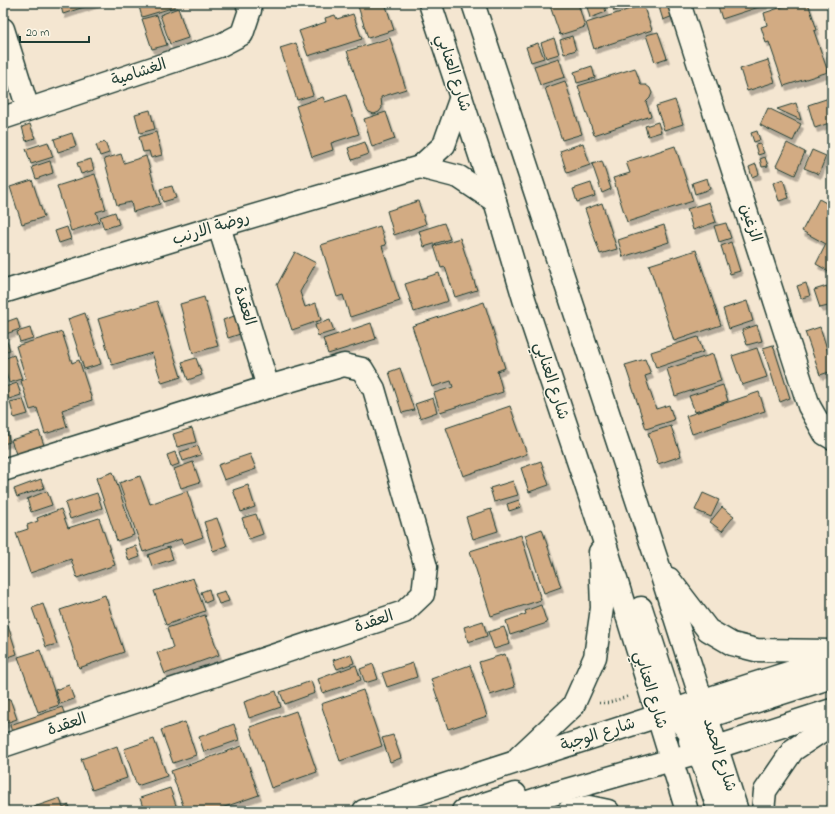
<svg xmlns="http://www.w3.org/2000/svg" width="835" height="814" font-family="'Indie Flower','Playpen Sans Arabic',sans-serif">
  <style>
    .building { fill: #d2ab83; stroke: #1f3d34; filter: url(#shadow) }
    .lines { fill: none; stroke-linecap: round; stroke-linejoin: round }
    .minor-casing { stroke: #1f3d34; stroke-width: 25 }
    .path { stroke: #1f3d34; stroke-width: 2.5; stroke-dasharray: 1 3; stroke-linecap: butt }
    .minor { stroke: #fcf5e5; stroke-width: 22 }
    .labels { text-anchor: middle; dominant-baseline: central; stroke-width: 3; stroke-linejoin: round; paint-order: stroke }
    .street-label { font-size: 16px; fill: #1f3d34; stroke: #fcf5e5 }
  </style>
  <defs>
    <filter id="shadow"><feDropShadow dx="2.5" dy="4.5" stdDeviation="0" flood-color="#0004"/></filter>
  </defs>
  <rect width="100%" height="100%" fill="#f4e6d1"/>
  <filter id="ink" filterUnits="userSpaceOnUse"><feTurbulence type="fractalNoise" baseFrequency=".025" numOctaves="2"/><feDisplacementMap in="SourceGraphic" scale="8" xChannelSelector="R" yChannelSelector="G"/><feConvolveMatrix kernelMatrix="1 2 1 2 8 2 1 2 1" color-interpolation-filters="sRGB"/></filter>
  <g filter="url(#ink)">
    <!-- building -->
    <g class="building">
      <polygon points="60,3 96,3 63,14"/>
      <polygon points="138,3 174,3 175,7 142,17"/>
      <polygon points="357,3 385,3 394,30 368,38"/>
      <polygon points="549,3 578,3 585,27 560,35"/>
      <polygon points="586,3 603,3 606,12 590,18"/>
      <polygon points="611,3 622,3 624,8 614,11"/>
      <polygon points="669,3 673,16 663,20 659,7"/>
      <polygon points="717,3 765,3 765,5 722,19"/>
      <polygon points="794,3 808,3 817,30 814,31 828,72 784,86 769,42 766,43 761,27 767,25 764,13"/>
      <polygon points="643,5 652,30 594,49 586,23"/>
      <polygon points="178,8 188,38 170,44 160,15"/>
      <polygon points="353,14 362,39 308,56 299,31 326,22 325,18 335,15 337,19"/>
      <polygon points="157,15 167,45 152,49 142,19"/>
      <polygon points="658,32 667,58 655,62 646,35"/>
      <polygon points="572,36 576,50 564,54 560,40"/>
      <polygon points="390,38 406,89 381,97 382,108 379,112 374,114 369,112 366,108 347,51"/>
      <polygon points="554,38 559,54 546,58 541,43"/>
      <polygon points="296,43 313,95 297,100 280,48"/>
      <polygon points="538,43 544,58 531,62 526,47"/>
      <polygon points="832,55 832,74 827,57"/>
      <polygon points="559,58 565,77 540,85 534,66"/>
      <polygon points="768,60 775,82 747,91 740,69"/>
      <polygon points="592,66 595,78 577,83 574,72"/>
      <polygon points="635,68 641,85 646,85 650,88 652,93 650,98 646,102 651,116 594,135 578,86"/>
      <polygon points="565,81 582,134 562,140 545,88"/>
      <polygon points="346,95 359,134 331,143 333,150 312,157 296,106 323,97 325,102"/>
      <polygon points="832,97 832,122 815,128 808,105"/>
      <polygon points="675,100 683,124 664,130 656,106"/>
      <polygon points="796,103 801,120 777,109"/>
      <polygon points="768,108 801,124 793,141 760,125"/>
      <polygon points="150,110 155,129 140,133 135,114"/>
      <polygon points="386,112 395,139 372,147 364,119"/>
      <polygon points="658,122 661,132 648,136 645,126"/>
      <polygon points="30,124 35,138 26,141 22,127"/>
      <polygon points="757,131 760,140 754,142 751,133"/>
      <polygon points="156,132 162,155 151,158 149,151 143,152 139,137"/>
      <polygon points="72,133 76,146 58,152 54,139"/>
      <polygon points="48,142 53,157 31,164 26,149"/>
      <polygon points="105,142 109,153 100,156 96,145"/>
      <polygon points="365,142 369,154 352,160 348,148"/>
      <polygon points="583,143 590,165 567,173 560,151"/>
      <polygon points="787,143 805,152 795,175 776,166"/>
      <polygon points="760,144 764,153 758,155 755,145"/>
      <polygon points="675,146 693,201 627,222 613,178 630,173 626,162"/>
      <polygon points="812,150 826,156 819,174 804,168"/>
      <polygon points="121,154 124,163 146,156 160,204 133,212 131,202 117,205 104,159"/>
      <polygon points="765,157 768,166 762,167 760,159"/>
      <polygon points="91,159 94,170 81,174 77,163"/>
      <polygon points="50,161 53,173 36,179 32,167"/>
      <polygon points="602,161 611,189 602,193 592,164"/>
      <polygon points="756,164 759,174 752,177 749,167"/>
      <polygon points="95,174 106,209 96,212 99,222 71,231 57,186"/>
      <polygon points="707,178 710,189 695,194 692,183"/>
      <polygon points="783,179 789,198 779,201 773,183"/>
      <polygon points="32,180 44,217 22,224 10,187"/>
      <polygon points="591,183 595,196 577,202 573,189"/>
      <polygon points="172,186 176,198 163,202 160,189"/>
      <polygon points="832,194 832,273 816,264 826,244 802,231 819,199 828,204"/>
      <polygon points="418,201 426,224 394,235 387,211"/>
      <polygon points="709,202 716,222 693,230 687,209"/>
      <polygon points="602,203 617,249 600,254 585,209"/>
      <polygon points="115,212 119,224 104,229 100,217"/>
      <polygon points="444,223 450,239 424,247 419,231"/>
      <polygon points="726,223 731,238 719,242 714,226"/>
      <polygon points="664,225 669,242 623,257 618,240"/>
      <polygon points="380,226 386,245 382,246 400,301 350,317 343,295 337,297 321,245"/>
      <polygon points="67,227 71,239 59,243 55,231"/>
      <polygon points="460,238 477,290 455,297 445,267 441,268 434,246"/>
      <polygon points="731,242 740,271 730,274 721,246"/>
      <polygon points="696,250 721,325 674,341 649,265"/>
      <polygon points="295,252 316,263 300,292 305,307 316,303 321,320 292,330 277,285"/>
      <polygon points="439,273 448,301 414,312 405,284"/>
      <polygon points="806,283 810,296 801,298 797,286"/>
      <polygon points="827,286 832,305 820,308 814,290"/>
      <polygon points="204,297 218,346 193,353 180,304"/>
      <polygon points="157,301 181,377 162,383 152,353 112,365 98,319"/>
      <polygon points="747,301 753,321 729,329 723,309"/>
      <polygon points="484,302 505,368 497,371 503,392 440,412 434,393 453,387 451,381 432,387 412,326"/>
      <polygon points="85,313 101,364 84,369 68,319"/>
      <polygon points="237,315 243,333 228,338 223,320"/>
      <polygon points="17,318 20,329 3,335 3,323"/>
      <polygon points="330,320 334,331 318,336 315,325"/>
      <polygon points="371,323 376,339 328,354 323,339"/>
      <polygon points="757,325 762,341 747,345 742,330"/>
      <polygon points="820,327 832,364 832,371 820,375 805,332"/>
      <polygon points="30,328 33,338 20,342 17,332"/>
      <polygon points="62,332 72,363 79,360 92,400 62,410 67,427 45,434 37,408 30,410 21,381 26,379 16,346"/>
      <polygon points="698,337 703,352 656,368 651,352"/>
      <polygon points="6,339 10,350 3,352 3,340"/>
      <polygon points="773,345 790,398 780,402 763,348"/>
      <polygon points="757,348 767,377 742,385 732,356"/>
      <polygon points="713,354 721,381 675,396 667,369"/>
      <polygon points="14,355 22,379 9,383 3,364 3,359"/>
      <polygon points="196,358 202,375 188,380 182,362"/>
      <polygon points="645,359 651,374 645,376 656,409 669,405 674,420 646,429 625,365"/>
      <polygon points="400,368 414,410 402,413 389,372"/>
      <polygon points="17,383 21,395 9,399 5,387"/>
      <polygon points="723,385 728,401 695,412 689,396"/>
      <polygon points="759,392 765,411 692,434 686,416"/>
      <polygon points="433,398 437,412 420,418 415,404"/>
      <polygon points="23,399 28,414 14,418 10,402"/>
      <polygon points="510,406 527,454 463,476 446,428"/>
      <polygon points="3,420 10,442 3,444"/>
      <polygon points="671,426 681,456 658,464 648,433"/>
      <polygon points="192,428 196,442 177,447 173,434"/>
      <polygon points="39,431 44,445 16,454 11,440"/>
      <polygon points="198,446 201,455 183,461 180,452"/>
      <polygon points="175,452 179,464 171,467 167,455"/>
      <polygon points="250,454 256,469 224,480 218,465"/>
      <polygon points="541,461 549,485 529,492 521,468"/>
      <polygon points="193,462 200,482 181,488 174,469"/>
      <polygon points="113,472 134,535 117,541 96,478"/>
      <polygon points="140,476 150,504 187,491 203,537 183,544 181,539 143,552 119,483"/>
      <polygon points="41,479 44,488 17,497 14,489"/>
      <polygon points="513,481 518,495 494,502 490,488"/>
      <polygon points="248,485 255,507 241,512 233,490"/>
      <polygon points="47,491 52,505 31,512 27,499"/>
      <polygon points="97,493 102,508 70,519 65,503"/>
      <polygon points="703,493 719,500 711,517 695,510"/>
      <polygon points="519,500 521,507 509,511 507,504"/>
      <polygon points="722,507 734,516 722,531 710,522"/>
      <polygon points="61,509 68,528 99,518 115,565 77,578 71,559 30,573 16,533 28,529 27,525 38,521 37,518"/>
      <polygon points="491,509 498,531 473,539 466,517"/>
      <polygon points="256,514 263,534 249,539 242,518"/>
      <polygon points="217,518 227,546 213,551 204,522"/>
      <polygon points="542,529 561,587 544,593 525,535"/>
      <polygon points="521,535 541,600 491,616 470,551"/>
      <polygon points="136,546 140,557 129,561 125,549"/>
      <polygon points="169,547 173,559 152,566 148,555"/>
      <polygon points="193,578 205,611 166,625 154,591"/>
      <polygon points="209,589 212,600 205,603 201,592"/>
      <polygon points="225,591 229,601 219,604 215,594"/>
      <polygon points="105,595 124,652 79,668 60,610"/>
      <polygon points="43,604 57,644 46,647 32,608"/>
      <polygon points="541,605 547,623 510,635 506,621 526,614 525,611"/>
      <polygon points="205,615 219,655 165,674 157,653 173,648 167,628"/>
      <polygon points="483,621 487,636 468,642 464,627"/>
      <polygon points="8,626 17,654 3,659 3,628"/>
      <polygon points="504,627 510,644 494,649 488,632"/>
      <polygon points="40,650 59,705 38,712 18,657"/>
      <polygon points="351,654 354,663 337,669 333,660"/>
      <polygon points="505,654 515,687 490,695 479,662"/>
      <polygon points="413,663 417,677 387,687 382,673"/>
      <polygon points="373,664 378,679 365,683 360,669"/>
      <polygon points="356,665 361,680 323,693 318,679"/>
      <polygon points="470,665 487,716 448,729 431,679"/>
      <polygon points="311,681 315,693 285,704 280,692"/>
      <polygon points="69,685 74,699 60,704 55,690"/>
      <polygon points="363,690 382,746 340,761 321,704"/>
      <polygon points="276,691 281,707 249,718 244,702"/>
      <polygon points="10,699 17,719 3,724 3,701"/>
      <polygon points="62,707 65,715 12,733 10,725"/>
      <polygon points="296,711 317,772 271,788 250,727"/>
      <polygon points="185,722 196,755 173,763 161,730"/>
      <polygon points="234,724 239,740 204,752 199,737"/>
      <polygon points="393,735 401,758 390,762 382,738"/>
      <polygon points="154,739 167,776 137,786 124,749"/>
      <polygon points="117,746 127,778 92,790 81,759"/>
      <polygon points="242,746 259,795 213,811 185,811 171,771"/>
      <polygon points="170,788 178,811 144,811 140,798"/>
      <polygon points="60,798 63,808 69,805 70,811 35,811 34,807"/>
    </g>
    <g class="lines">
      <!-- minor casing -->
      <g class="minor-casing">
        <g id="minor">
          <polyline points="430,3 495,201 524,299 599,524 687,811"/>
          <polyline points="473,3 659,567 737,811"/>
          <polyline points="679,3 809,406 825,434 832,438"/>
          <polyline points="3,29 28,109"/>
          <polyline points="3,118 219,46 242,34 250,10 247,3"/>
          <polyline points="420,167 459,177 495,201"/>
          <polyline points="219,226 268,387"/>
          <polyline points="3,292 219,226 420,167 444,145 461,97"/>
          <polyline points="3,470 268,387 344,365 362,369 374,389 426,567 423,594 404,612 3,746"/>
          <polyline points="669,579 708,630 732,644 756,650 832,651"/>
          <path d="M641,608L674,710C684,731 695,740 717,747"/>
          <polyline points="695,724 707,717 832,677"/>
          <polyline points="690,741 703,763 719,811"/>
          <polyline points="519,757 573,706 595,657 602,608 600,552"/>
          <path d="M364,811L658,716C715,695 774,678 832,659"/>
          <polyline points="463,811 515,794"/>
          <polyline points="500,811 556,793 717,747 832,710"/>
          <polyline points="569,811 589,807 608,811"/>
          <polyline points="763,811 765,791 793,750 832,724"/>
        </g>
      </g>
      <!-- path -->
      <polyline class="path" points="599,703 608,703 629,696"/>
      <!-- minor -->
      <use href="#minor" class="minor"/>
    </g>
  </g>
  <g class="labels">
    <!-- street labels -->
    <g class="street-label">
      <text transform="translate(139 73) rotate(-18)">الغشامية</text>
      <text transform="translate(453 73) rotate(72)">شارع العنابي</text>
      <text transform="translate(750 223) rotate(72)">الزغين</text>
      <text transform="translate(211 229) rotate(-17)">روضة الارنب</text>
      <text transform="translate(244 306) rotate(73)">العقدة</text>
      <text transform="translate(551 381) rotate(72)">شارع العنابي</text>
      <text transform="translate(374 622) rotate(-18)">العقدة</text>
      <text transform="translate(650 690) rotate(73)">شارع العنابي</text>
      <text transform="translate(67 725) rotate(-18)">العقدة</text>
      <text transform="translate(598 735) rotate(-18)">شارع الوجبة</text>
      <text transform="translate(719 755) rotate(72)">شارع الحمد</text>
    </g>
  </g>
  <!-- margin -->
  <rect width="835" height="814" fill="none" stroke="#fcf5e5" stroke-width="16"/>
  <rect x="8" y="8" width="819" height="798" fill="none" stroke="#1f3d34" stroke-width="1.5" filter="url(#ink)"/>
  <!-- scale -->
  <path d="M20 36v6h69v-6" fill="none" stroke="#1f3d34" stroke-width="2"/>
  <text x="26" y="36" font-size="12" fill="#1f3d34" stroke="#fcf5e5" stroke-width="3" paint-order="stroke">20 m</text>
</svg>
